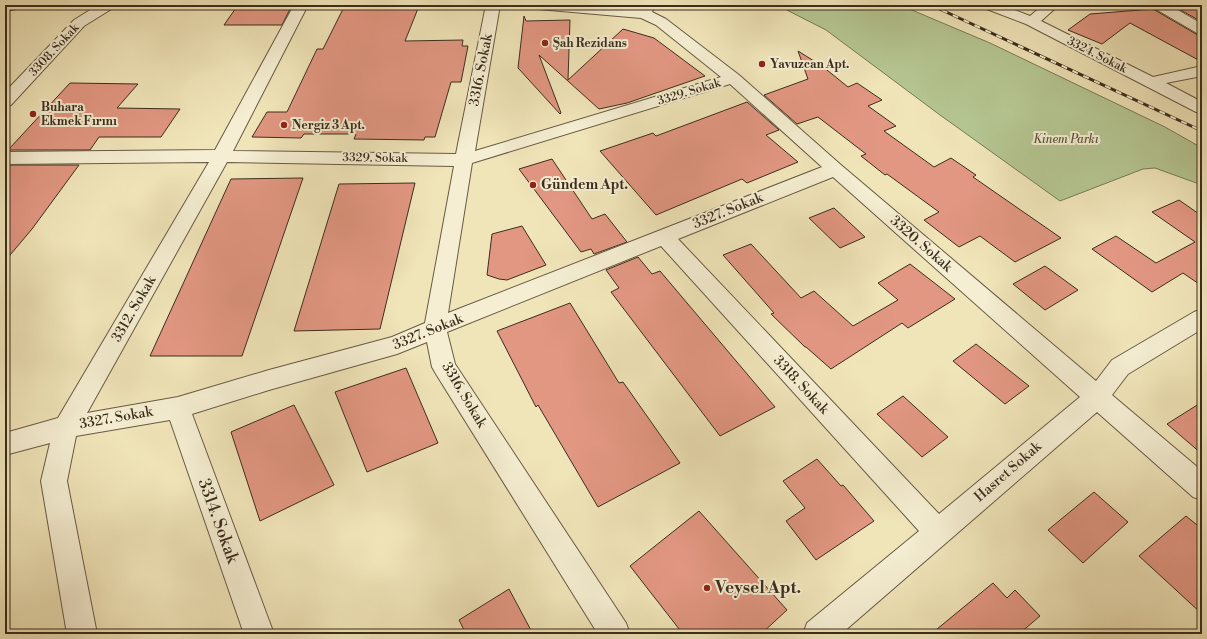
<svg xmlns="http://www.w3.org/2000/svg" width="1207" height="639" font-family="'Libre Bodoni',serif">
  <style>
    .green { fill: #b5c692; stroke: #787a58 }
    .building { fill: #e29782; stroke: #3b2d1d }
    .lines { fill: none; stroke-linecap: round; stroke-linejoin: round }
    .minor-casing { stroke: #685b44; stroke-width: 2 }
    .minor { fill: #f5eed2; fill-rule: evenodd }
    .rail-casing { stroke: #3b2d1d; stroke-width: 3 }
    .rail { stroke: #f5eed2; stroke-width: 2; stroke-dasharray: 6; stroke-linecap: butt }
    .poi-dot { fill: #8f2418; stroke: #f5eed2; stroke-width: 1.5 }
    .labels { text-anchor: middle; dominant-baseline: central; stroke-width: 4; stroke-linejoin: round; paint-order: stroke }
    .far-poi-label { font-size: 12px; font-weight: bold; fill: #3b2d1d; stroke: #f5eed2; text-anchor: start }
    .far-street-label { font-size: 12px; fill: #3b2d1d; stroke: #f5eed2 }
    .far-park-label { font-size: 12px; font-style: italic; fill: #5a533a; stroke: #f5eed2 }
    .street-label { font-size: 14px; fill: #3b2d1d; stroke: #f5eed2 }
    .poi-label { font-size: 14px; font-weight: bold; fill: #3b2d1d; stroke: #f5eed2; text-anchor: start }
    .near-street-label { font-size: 17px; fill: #3b2d1d; stroke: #f5eed2 }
    .near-poi-label { font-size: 17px; font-weight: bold; fill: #3b2d1d; stroke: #f5eed2; text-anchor: start }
  </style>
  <rect width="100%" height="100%" fill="#f0e5b9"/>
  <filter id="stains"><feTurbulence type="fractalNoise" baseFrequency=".005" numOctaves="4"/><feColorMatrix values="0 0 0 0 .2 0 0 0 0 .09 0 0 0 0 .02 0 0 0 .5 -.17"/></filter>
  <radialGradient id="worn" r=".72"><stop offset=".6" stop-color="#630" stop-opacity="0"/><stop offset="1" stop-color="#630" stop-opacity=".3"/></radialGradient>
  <!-- green -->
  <polygon class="green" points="777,5 900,5 990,43 1165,127 1202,148 1202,185 1155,168 1143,169 1060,201 940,115 826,30"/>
  <!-- building -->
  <g class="building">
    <polygon points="238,5 292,5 282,25 224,25"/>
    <polygon points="345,5 419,6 405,41 463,40 462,46 468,46 461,82 451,82 435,137 425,137 424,140 354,139 356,134 304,134 301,138 252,137 267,112 287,112 317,49 323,49"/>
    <polygon points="1202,6 1202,22 1177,8"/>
    <polygon points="1153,9 1196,34 1202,35 1202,62 1130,23 1102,44 1068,30 1090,14"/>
    <polygon points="524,16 526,21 570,20 568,80 623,29 654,38 705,76 627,103 599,109 539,55 561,113 560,114 518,68"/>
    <polygon points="798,51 822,66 848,87 857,83 882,100 868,106 896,126 884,131 934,167 951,158 976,175 973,177 1061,238 1015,262 980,236 959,247 924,220 939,212 887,174 885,175 861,156 866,154 818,117 797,124 764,95 808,79"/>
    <polygon points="70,83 138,84 117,108 180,109 161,137 99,137 90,150 8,150"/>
    <polygon points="747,102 779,130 766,135 798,162 747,183 742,179 656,215 600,151 653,133 656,136"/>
    <polygon points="552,159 592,219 605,214 627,242 594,254 591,249 581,252 519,169"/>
    <polygon points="5,165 79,165 32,229 5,261"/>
    <polygon points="303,178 242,356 150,356 231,179"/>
    <polygon points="415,183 380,329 294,331 339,184"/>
    <polygon points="1179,200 1202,216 1202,286 1183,273 1152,292 1092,249 1116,236 1156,263 1195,242 1152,212"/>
    <polygon points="834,208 865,237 840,248 809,218"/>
    <polygon points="522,226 546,265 507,280 499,279 487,275 492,234"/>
    <polygon points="751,244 801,298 814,291 853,326 898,300 878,283 910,264 955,299 908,328 902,323 831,369 806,347 805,347 771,314 774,313 723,255"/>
    <polygon points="638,257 652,274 660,271 775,407 720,436 611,292 619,288 606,270"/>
    <polygon points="1045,266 1078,290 1045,310 1013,284"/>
    <polygon points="570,303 619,383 623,382 680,463 598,507 538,405 536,407 497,331"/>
    <polygon points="976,344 1029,386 1005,404 953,361"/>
    <polygon points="406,368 438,443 367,472 335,392"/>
    <polygon points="903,396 948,437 922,457 877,414"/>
    <polygon points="1202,402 1202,454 1167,424"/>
    <polygon points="294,405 334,485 260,521 231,432"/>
    <polygon points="817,459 841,486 843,485 874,521 816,560 786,521 805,508 783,481"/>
    <polygon points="1094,492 1128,522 1083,563 1048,530"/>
    <polygon points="699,511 787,610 761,634 683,634 630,566"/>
    <polygon points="1186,516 1202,529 1202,614 1139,556"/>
    <polygon points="993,583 1007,598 1015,590 1040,616 1019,634 931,634"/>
    <polygon points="509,589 533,634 466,634 459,620"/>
  </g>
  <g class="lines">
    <!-- minor casing -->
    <g class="minor-casing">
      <g id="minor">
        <polygon points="5,5 24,5 22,8 5,11"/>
        <polygon points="98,5 115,5 113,8 84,26 11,105 5,107 5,92 74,20"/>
        <path d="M294,5H308L233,151L456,154L486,5H500L475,151L721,77L656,25L641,18L538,9L533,8L531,5H588L639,9L641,5H655L652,12L666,19L739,75L841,165L1096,381L1112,360L1194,312L1202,309V329L1128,374L1112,395L1202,471V500L1193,497L1097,412L841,634H803L807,623L919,531L661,246L447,332L455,364L626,623L630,634H598L436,374L432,367L427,342L397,354L269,390L192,414L274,634H244L170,420L76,436L67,481L97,634H67L41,481L50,443L5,455V433L58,418L209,162L5,164V152L215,150ZM730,84L822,167L448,313L472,163ZM227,162L454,166L425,323L392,337L269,370L178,397L87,413ZM833,177L1080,397L939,514L678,239Z"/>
        <polygon points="982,5 1002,5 1030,16 1043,5 1059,5 1041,21 1153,77 1202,66 1202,76 1166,83 1202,102 1202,113 1196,112 1026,24 984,8"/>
        <polygon points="1152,5 1169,5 1202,24 1202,34 1197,33 1154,8"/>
      </g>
    </g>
    <!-- minor -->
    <use href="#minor" class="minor"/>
    <!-- rail casing -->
    <g class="rail-casing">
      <polyline id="rail" points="931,5 1202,131"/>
    </g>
    <!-- rail -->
    <use href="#rail" class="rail"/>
  </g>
  <!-- markers -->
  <g class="poi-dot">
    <circle cx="545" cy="43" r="4"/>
    <circle cx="762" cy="64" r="4"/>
    <circle cx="33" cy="114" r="4"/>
    <circle cx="284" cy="125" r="4"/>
    <circle cx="533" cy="185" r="4"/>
    <circle cx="707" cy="588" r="4"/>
  </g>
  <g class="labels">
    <!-- far-poi labels -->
    <g class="far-poi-label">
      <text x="553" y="43">Şah Rezidans</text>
      <text x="770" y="64">Yavuzcan Apt.</text>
      <text x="41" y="107">Buhara<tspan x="41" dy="14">Ekmek Fırını</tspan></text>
      <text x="292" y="125">Nergiz 3 Apt.</text>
    </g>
    <!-- far-street labels -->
    <g class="far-street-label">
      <text transform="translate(54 50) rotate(-47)">3308. Sokak</text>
      <text transform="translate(1097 55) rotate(27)">3324. Sokak</text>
      <text transform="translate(689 92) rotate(-17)">3329. Sokak</text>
      <text transform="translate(375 158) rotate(1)">3329. Sokak</text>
    </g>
    <!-- far-park labels -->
    <g class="far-park-label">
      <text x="1066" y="139">Kinem Parkı</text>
    </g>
    <!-- street labels -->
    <g class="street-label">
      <text transform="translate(481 70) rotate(-79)">3316. Sokak</text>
      <text transform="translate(728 211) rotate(-22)">3327. Sokak</text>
      <text transform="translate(921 244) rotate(41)">3320. Sokak</text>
      <text transform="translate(134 309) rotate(-60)">3312. Sokak</text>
      <text transform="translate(428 332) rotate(-22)">3327. Sokak</text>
      <text transform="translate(801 385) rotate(47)">3318. Sokak</text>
      <text transform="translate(464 395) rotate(59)">3316. Sokak</text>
      <text transform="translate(116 418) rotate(-10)">3327. Sokak</text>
      <text transform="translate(1008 472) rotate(-41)">Hasret Sokak</text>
    </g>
    <!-- poi labels -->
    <g class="poi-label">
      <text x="541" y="185">Gündem Apt.</text>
    </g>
    <!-- near-street labels -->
    <g class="near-street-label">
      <text transform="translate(218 521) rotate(70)">3314. Sokak</text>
    </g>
    <!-- near-poi labels -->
    <g class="near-poi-label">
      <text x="715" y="588">Veysel Apt.</text>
    </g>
  </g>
  <!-- margin -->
  <rect width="1207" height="639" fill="none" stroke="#f0e5b9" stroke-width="20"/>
  <rect x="6" y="6" width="1195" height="627" fill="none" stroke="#3b2d1d" stroke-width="2"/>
  <rect x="10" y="10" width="1187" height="619" fill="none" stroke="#3b2d1d"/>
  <rect width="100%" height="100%" filter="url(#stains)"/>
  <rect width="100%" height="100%" fill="url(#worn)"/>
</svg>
